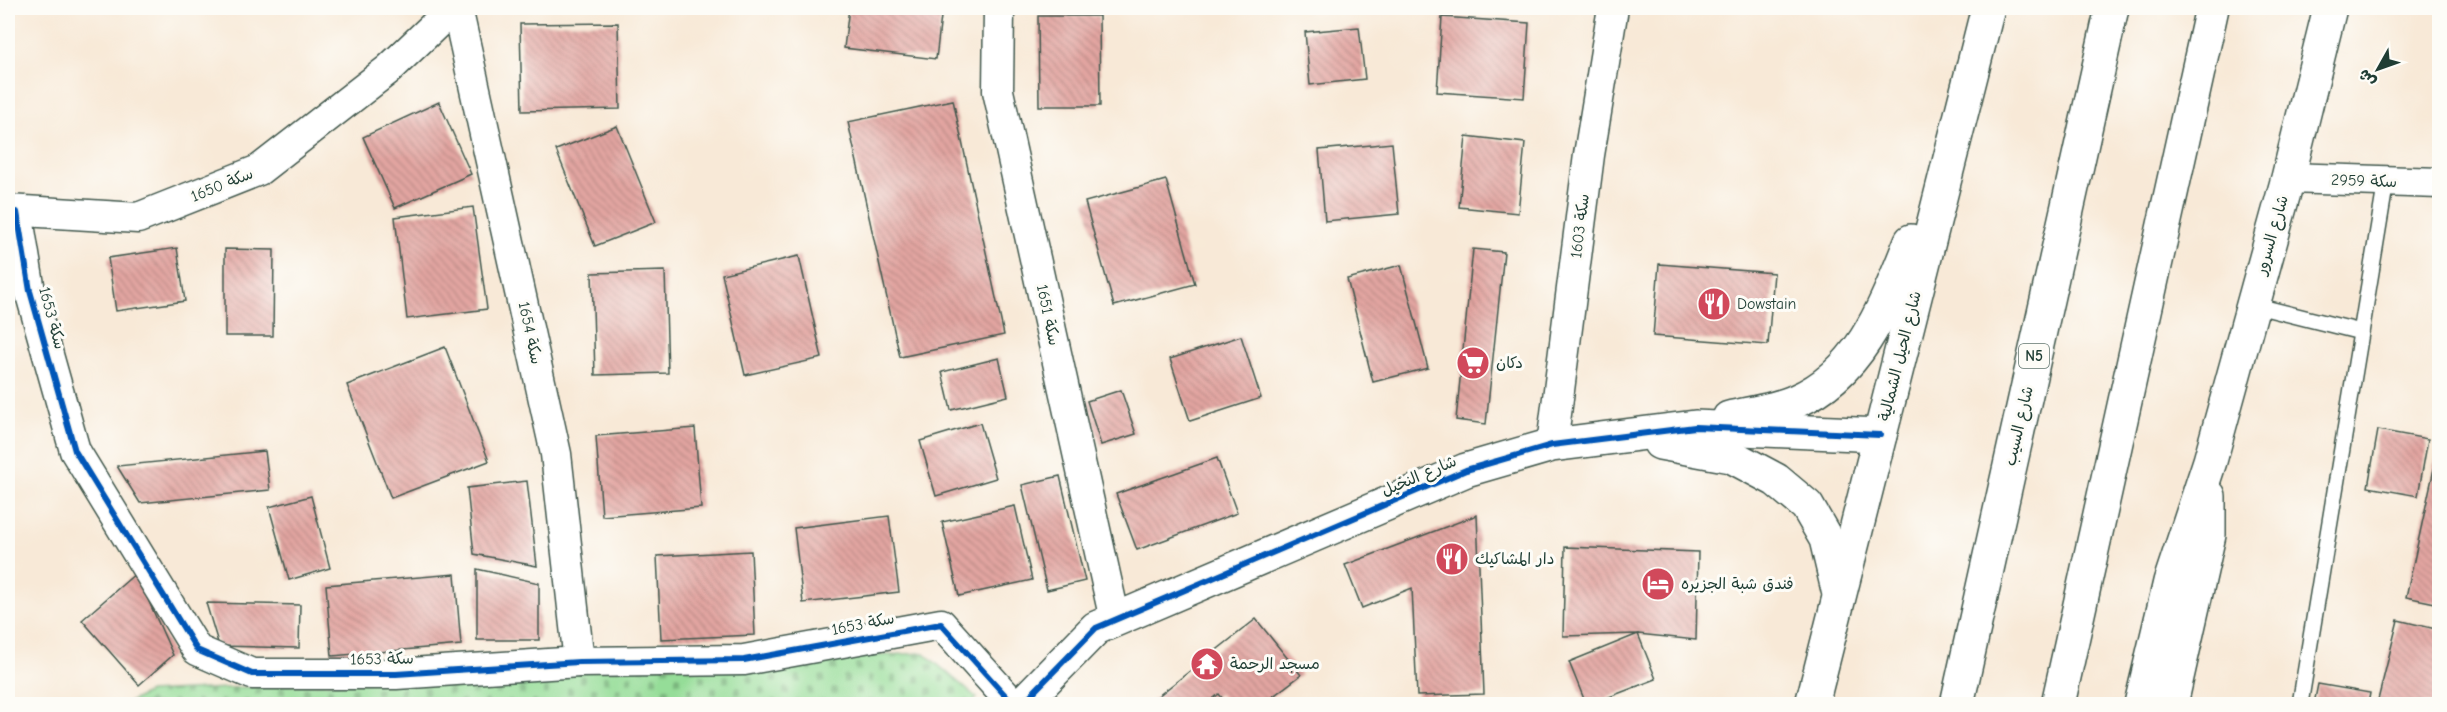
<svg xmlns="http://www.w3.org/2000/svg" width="2447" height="712" font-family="'Comic Neue','Playpen Sans Arabic',sans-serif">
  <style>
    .cemetery { fill: url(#cemetery-stones); stroke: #5a8d66; stroke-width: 1.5 }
    .building { fill: url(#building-back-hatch) }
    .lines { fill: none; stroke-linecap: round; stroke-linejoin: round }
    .service-casing { stroke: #40574c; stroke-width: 18 }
    .minor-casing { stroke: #40574c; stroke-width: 33 }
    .tertiary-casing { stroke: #40574c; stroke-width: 36 }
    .trunk-casing { stroke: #40574c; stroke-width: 36 }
    .service { stroke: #fff; stroke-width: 15 }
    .minor { stroke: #fff; stroke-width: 30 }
    .tertiary { stroke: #fff; stroke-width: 33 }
    .trunk { stroke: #fff; stroke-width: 33 }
    .cycleway-casing { stroke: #fdfcf7; stroke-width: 10 }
    .cycleway { stroke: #0057b8; stroke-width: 6 }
    .labels { text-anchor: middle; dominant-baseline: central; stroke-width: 6; stroke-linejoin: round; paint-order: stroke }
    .shield { fill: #fdfcf7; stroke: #62766e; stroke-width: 1.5 }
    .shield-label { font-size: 15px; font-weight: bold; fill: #1f3d34 }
    .street-label { font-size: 16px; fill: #1f3d34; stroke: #fdfcf7 }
    .poi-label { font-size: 16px; fill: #1f3d34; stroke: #fdfcf7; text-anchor: start }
  </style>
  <defs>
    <pattern id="cemetery-stones" width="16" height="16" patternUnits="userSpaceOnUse" patternTransform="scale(1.5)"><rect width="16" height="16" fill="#95dd98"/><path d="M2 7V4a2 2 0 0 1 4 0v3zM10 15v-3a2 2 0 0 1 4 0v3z" fill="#79b47d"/></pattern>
    <pattern id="building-back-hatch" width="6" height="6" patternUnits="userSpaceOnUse" patternTransform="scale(1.5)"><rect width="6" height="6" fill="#e3a5a1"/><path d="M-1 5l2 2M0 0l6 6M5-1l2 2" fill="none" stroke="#b78884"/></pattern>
  </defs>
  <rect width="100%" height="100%" fill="#fdfcf7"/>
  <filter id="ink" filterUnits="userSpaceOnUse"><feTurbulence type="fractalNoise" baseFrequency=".0167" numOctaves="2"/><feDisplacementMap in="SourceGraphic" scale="12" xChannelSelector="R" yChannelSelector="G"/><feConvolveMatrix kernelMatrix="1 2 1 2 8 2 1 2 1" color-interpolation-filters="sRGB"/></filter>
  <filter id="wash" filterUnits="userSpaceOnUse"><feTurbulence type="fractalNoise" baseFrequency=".008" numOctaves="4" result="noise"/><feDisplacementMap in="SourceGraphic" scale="24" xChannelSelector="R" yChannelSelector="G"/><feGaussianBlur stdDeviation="1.35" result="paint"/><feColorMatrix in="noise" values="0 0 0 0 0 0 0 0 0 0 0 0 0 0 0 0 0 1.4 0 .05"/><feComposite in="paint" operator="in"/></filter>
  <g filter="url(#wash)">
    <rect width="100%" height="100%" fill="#f8e9d7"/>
    <!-- cemetery -->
    <polygon class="cemetery" points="924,653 977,698 971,704 126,704 149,692"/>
    <g id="blocks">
      <!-- building -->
      <g class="building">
        <polygon points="849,8 942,8 936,59 844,48"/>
        <polygon points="1038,16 1099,16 1100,106 1039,106"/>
        <polygon points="1442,17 1529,23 1524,98 1437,92"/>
        <polygon points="618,23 620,109 522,111 520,24"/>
        <polygon points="1359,27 1365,79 1310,85 1305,32"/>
        <polygon points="953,100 1004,335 900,357 848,122"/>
        <polygon points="439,102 471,174 395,208 363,137"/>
        <polygon points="617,126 656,222 595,246 556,150"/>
        <polygon points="1466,136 1525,143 1518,213 1459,207"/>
        <polygon points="1392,143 1399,214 1325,221 1319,150"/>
        <polygon points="1166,180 1195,284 1114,306 1085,202"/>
        <polygon points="473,207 487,309 407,319 395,217"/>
        <polygon points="177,248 185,301 116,311 108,258"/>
        <polygon points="225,249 274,250 273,336 225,336"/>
        <polygon points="1473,249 1504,252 1486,424 1456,420"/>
        <polygon points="799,256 822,358 745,375 722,274"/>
        <polygon points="1659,264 1774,273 1768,345 1653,336"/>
        <polygon points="1401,265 1428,368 1373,382 1347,279"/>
        <polygon points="665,271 668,373 595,375 592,273"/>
        <polygon points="1241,336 1261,398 1190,421 1170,359"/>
        <polygon points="445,347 489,461 391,498 347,385"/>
        <polygon points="999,358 1008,396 951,410 942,372"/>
        <polygon points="1121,390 1136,434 1101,445 1087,401"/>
        <polygon points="980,423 996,478 936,496 920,441"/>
        <polygon points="695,428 701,508 602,516 596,436"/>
        <polygon points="2378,430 2428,439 2418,496 2368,487"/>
        <polygon points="2439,446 2440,447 2440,604 2406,597"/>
        <polygon points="265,451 270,490 140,503 117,466"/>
        <polygon points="1217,458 1237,513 1137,550 1116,494"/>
        <polygon points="1060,476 1085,581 1047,590 1022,485"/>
        <polygon points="527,481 537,566 474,554 467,488"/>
        <polygon points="311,496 330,568 289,580 269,507"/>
        <polygon points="1015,506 1032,580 959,596 942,522"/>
        <polygon points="1477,515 1484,694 1417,696 1412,588 1362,608 1345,565"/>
        <polygon points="889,516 899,592 803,603 794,528"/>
        <polygon points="1565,547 1698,552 1696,640 1638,634 1563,636"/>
        <polygon points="751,551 755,635 661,639 657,556"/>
        <polygon points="477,569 539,583 539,640 477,640"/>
        <polygon points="136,573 173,655 139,685 82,620"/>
        <polygon points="455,574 461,645 332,656 326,585"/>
        <polygon points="206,603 300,605 299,648 219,646"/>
        <polygon points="1256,619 1301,675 1263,704 1227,704 1219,694 1206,704 1148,704"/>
        <polygon points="2398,620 2440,630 2440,704 2377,704"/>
        <polygon points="1638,634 1656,679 1591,704 1586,704 1569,662"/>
        <polygon points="2318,684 2370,693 2368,704 2314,704"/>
      </g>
    </g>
  </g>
  <g filter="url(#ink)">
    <use href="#blocks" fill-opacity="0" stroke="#40574c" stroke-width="1.5"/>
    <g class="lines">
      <!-- service casing -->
      <g class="service-casing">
        <g id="service">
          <polyline points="2253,305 2361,332"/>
          <polyline points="2300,704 2386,181"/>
        </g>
      </g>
      <!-- minor casing -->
      <g class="minor-casing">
        <g id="minor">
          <polyline points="457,8 556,454 579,662"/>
          <polyline points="999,8 998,91 1115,620"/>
          <polyline points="2288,178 2440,183"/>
          <polyline points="8,210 138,218 259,170 389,69 453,8"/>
          <polyline points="17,212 30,291 75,451 197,650 252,674 396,674 579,662 744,660 941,624 1013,704"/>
          <polyline points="1552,445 1589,155 1613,8"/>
        </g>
      </g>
      <!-- tertiary casing -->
      <g class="tertiary-casing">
        <g id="tertiary">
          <path d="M1729,418C1751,413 1776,410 1796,401C1863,372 1886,303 1911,241"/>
          <polyline points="1660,443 1731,456 1776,480 1807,506 1826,539 1838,590"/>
          <polyline points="1022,704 1096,628 1466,470 1552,445 1695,427 1880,435"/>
          <polyline points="1812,704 1988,8"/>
          <polyline points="2141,704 2170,582 2210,461 2288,178 2330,8"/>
          <polyline points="2171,704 2209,535 2209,496"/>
        </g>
      </g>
      <!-- trunk casing -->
      <g class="trunk-casing">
        <g id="trunk">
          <polyline points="1957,704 2112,8"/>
          <polyline points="2058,704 2212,8"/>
        </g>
      </g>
      <!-- service -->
      <use href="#service" class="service"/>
      <!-- minor -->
      <use href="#minor" class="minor"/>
      <!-- tertiary -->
      <use href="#tertiary" class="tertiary"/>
      <!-- trunk -->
      <use href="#trunk" class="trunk"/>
      <!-- cycleway casing -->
      <g class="cycleway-casing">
        <g id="cycleway">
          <polyline points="17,212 30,291 75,451 197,650 252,674 396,674 579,662 744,660 941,624 1013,704"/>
          <polyline points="1022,704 1096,628 1466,470 1552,445 1695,427 1880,435"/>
        </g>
      </g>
      <!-- cycleway -->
      <use href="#cycleway" class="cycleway"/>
    </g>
  </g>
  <!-- icons -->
  <defs>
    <g id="restaurant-disc" transform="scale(1.725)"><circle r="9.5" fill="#d1495b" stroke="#fdfcf7"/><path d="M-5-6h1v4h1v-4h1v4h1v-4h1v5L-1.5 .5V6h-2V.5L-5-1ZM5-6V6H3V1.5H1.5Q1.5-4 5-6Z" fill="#fff"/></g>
    <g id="supermarket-disc" transform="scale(1.725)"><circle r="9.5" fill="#d1495b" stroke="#fdfcf7"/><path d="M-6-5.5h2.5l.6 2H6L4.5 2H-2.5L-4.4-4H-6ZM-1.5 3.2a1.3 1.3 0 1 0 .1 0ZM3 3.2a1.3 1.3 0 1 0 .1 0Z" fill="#fff"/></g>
    <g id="hotel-disc" transform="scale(1.725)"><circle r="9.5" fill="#d1495b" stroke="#fdfcf7"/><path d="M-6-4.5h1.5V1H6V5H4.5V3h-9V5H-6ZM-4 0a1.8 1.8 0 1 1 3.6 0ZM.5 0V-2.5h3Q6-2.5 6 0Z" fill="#fff"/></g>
    <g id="temple-disc" transform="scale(1.725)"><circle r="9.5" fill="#d1495b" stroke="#fdfcf7"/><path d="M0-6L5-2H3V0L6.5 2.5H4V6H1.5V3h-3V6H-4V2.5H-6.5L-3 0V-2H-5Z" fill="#fff"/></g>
  </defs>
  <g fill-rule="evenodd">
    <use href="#restaurant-disc" x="1714" y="304"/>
    <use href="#supermarket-disc" x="1473" y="363"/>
    <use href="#restaurant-disc" x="1452" y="559"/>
    <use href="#hotel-disc" x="1658" y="584"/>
    <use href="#temple-disc" x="1207" y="664"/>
  </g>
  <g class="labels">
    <!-- shield labels -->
    <rect class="shield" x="2019" y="344" width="30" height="24" rx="4.5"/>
    <g class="shield-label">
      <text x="2034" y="356">N5</text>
    </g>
    <!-- street labels -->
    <g class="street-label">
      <text transform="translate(2364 181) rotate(2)">سكة 2959</text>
      <text transform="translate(222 185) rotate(-22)">سكة 1650</text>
      <text transform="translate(1580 226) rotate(-83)">سكة 1603</text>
      <text transform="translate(2272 235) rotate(-74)">شارع السرور</text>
      <text transform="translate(1048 315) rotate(78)">سكة 1651</text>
      <text transform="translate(52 318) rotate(75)">سكة 1653</text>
      <text transform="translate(530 333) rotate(78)">سكة 1654</text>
      <text transform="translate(1900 356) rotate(-76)">شارع الحيل الشمالية</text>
      <text transform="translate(2019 426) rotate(-77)">شارع السيب</text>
      <text transform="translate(1419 476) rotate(-23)">شارع النخيل</text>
      <text transform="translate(863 624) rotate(-11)">سكة 1653</text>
      <text transform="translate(382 659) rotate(-1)">سكة 1653</text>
    </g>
    <!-- poi labels -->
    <g class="poi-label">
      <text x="1737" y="304">Dowstain</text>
      <text x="1496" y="363">دكان</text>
      <text x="1475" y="559">دار المشاكيك</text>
      <text x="1681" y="584">فندق شبة الجزيره</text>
      <text x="1230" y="664">مسجد الرحمة</text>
    </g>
  </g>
  <!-- margin -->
  <rect width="2447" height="712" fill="none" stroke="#fdfcf7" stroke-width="30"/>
  <!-- north arrow -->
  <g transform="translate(2378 69) rotate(230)" stroke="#fdfcf7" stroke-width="4.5" paint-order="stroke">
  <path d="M0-4.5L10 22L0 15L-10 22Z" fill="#1f3d34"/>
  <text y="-9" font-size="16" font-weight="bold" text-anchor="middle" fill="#1f3d34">ش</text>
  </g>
</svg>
